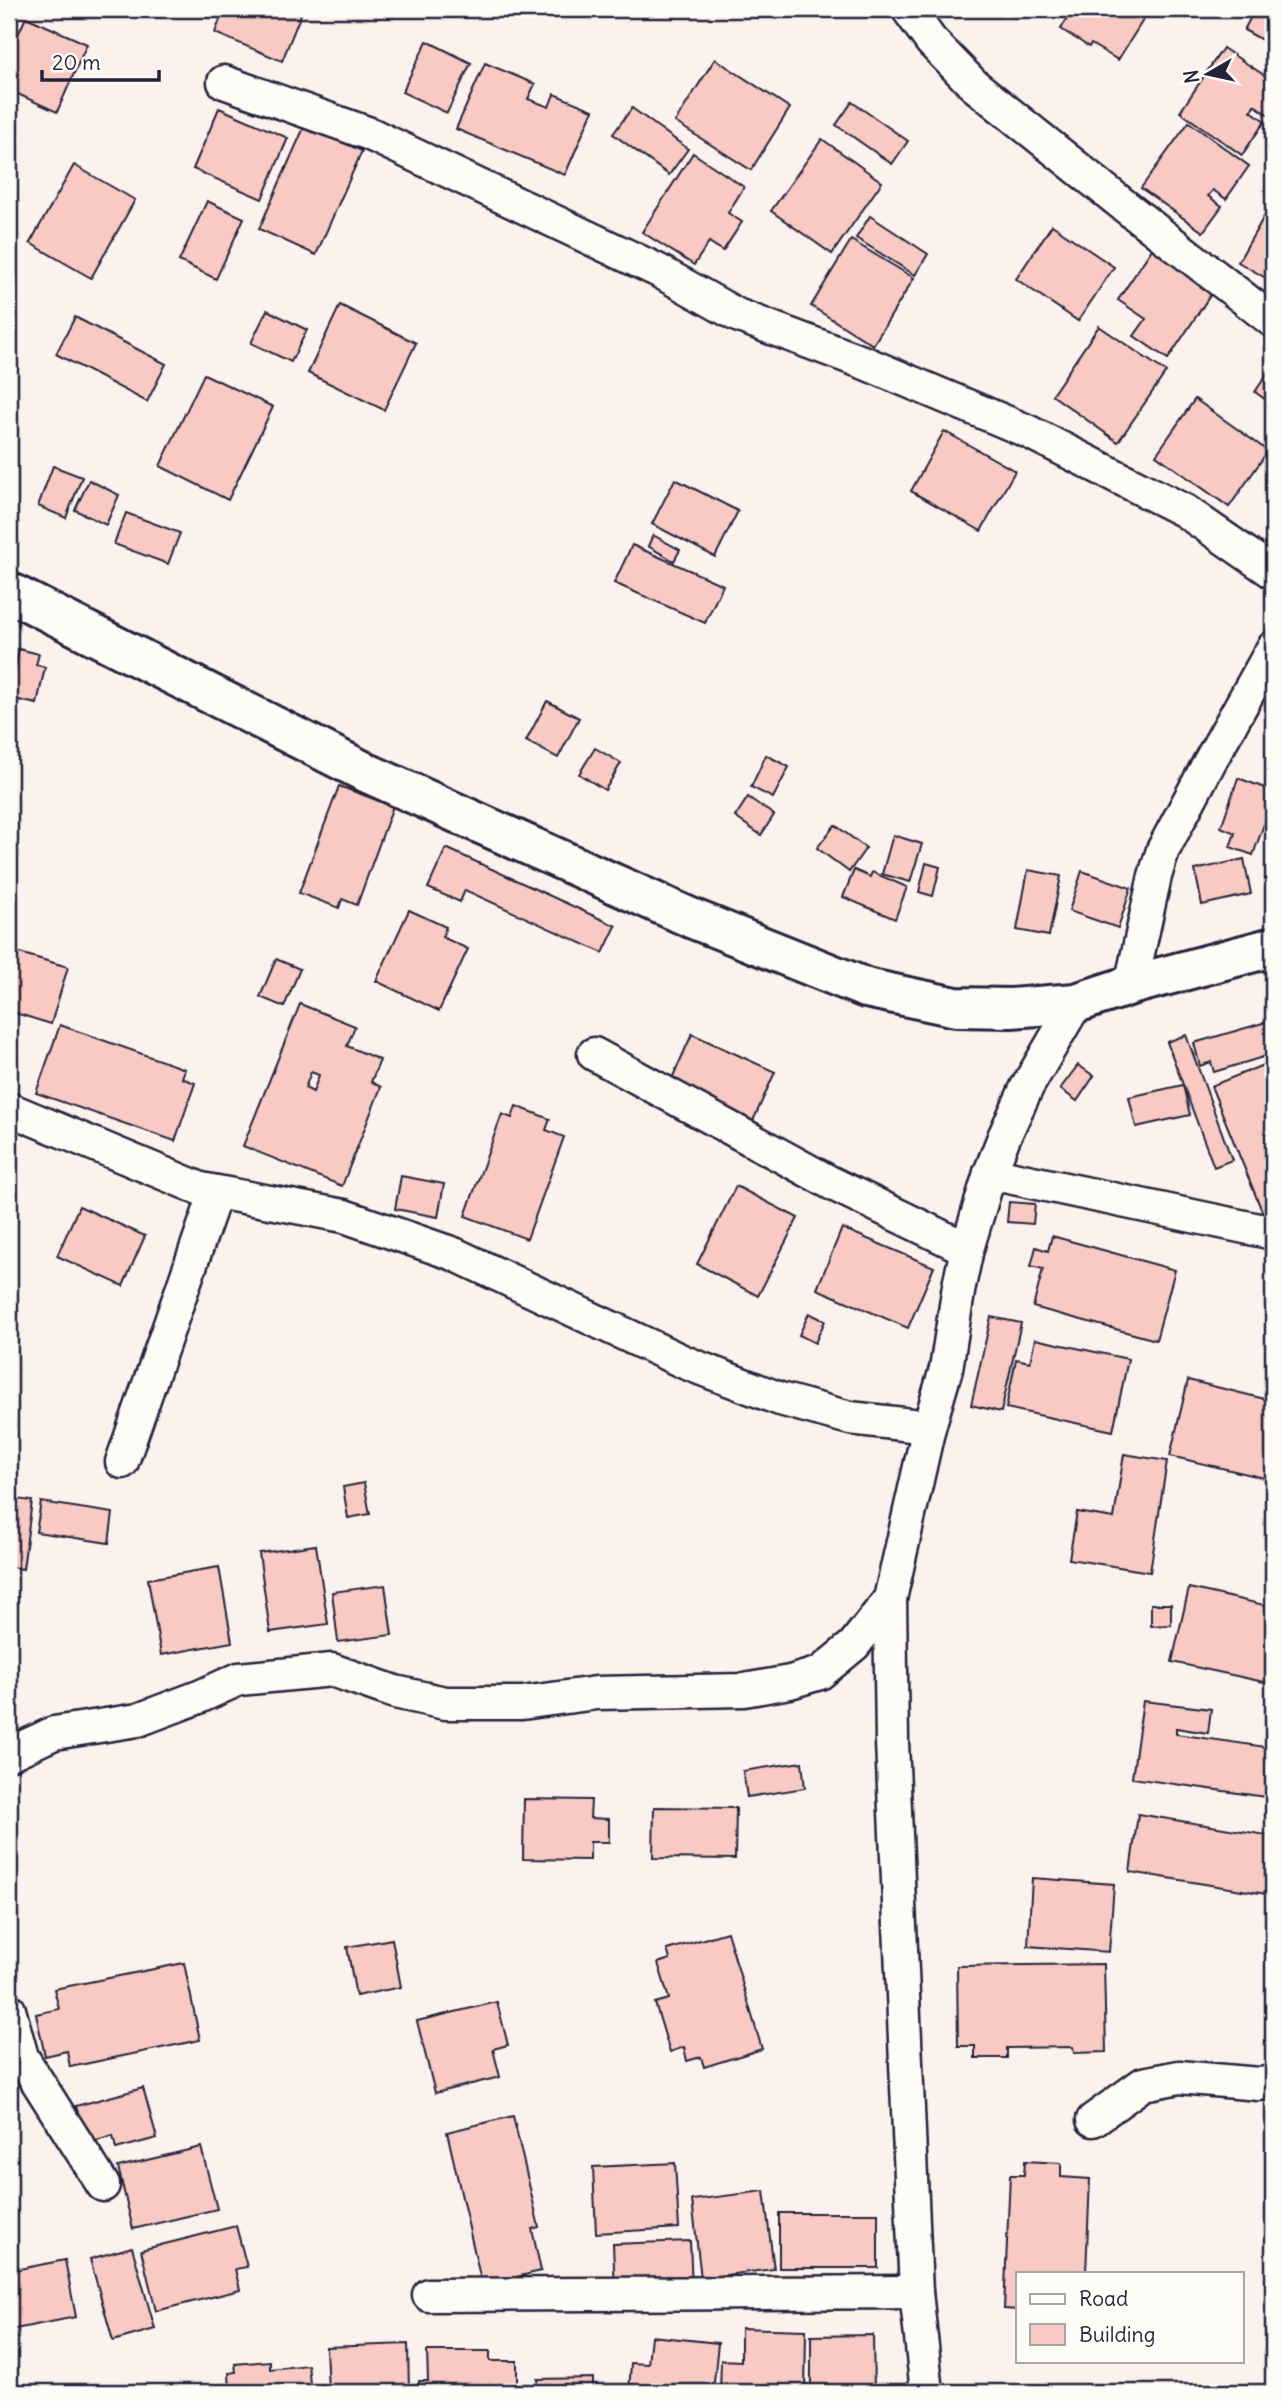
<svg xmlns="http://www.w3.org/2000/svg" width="1282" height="2401" font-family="Delius,sans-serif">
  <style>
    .building { fill: #f9c9c3; stroke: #22223b; stroke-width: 2; fill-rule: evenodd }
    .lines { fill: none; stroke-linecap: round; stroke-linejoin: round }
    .street-casing { stroke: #22223b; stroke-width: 37 }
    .secondary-casing { stroke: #22223b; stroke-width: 44 }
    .street { stroke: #fdfcf7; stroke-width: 32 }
    .secondary { stroke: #fdfcf7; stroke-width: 38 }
  </style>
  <rect width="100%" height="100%" fill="#fcf2ed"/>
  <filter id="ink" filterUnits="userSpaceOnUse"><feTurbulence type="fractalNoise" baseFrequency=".0143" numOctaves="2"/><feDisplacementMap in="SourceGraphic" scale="14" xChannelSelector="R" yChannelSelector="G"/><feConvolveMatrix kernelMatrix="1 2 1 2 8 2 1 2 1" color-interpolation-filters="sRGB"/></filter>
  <g filter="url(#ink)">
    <!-- building -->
    <g class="building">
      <polygon points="224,9 303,9 282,61 215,33"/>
      <polygon points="1073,9 1150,9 1118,60 1091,44 1089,47 1061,29"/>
      <polygon points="1255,9 1273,9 1273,46 1244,30"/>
      <polygon points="26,17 87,44 57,112 9,90 9,55"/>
      <polygon points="427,41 471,63 447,113 402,92"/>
      <polygon points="1223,48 1273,81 1273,109 1269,115 1254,105 1251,111 1265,121 1242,155 1180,112"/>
      <polygon points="715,59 790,108 751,170 675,122"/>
      <polygon points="485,63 535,84 528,99 549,107 554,94 593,110 565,175 456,129"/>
      <polygon points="852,102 908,141 892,164 836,125"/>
      <polygon points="219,108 288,138 262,199 193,169"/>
      <polygon points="632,108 688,149 669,175 613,134"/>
      <polygon points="1189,122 1249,166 1226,199 1213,190 1208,196 1222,206 1203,232 1141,188"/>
      <polygon points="305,125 362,151 316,255 259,229"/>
      <polygon points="822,139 882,182 832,254 771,211"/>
      <polygon points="693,153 744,187 728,213 742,222 723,251 709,242 694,265 642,232"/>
      <polygon points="74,165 135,200 91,278 30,243"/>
      <polygon points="207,201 244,218 216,279 179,261"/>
      <polygon points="1273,201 1273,282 1238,262"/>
      <polygon points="870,216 928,254 915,275 856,238"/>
      <polygon points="9,225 15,228 9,240"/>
      <polygon points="1052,225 1114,267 1078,321 1016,279"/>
      <polygon points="851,240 914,278 873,345 811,306"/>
      <polygon points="1152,249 1213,291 1168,359 1134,336 1146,319 1118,300"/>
      <polygon points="340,305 416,343 384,410 308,373"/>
      <polygon points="267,310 307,330 291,362 251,343"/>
      <polygon points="75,317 166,364 147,402 56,354"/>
      <polygon points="1099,326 1166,372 1118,442 1052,395"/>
      <polygon points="1273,365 1273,405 1255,392"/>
      <polygon points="204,374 273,407 228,500 160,466"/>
      <polygon points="1195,399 1268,451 1229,507 1156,455"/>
      <polygon points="944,431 1015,471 981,531 911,491"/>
      <polygon points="53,466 82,477 66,518 38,506"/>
      <polygon points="675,479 738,511 715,557 652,524"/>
      <polygon points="89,480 119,495 106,525 75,510"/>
      <polygon points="126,513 180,533 168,564 114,544"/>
      <polygon points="653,535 680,550 674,561 648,546"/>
      <polygon points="632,545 723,585 705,623 614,583"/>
      <polygon points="19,649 39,654 36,665 45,667 37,704 9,698"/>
      <polygon points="547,701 579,718 558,758 526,741"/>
      <polygon points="595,748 621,763 605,790 579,774"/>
      <polygon points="766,755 789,767 773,798 751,787"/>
      <polygon points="1238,778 1273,791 1273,799 1253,855 1230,847 1235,833 1221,827"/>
      <polygon points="339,786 393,806 357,905 342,899 339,908 299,893"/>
      <polygon points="748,797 774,815 761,835 735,817"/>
      <polygon points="835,825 866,848 849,872 817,848"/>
      <polygon points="893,835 922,844 910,882 882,874"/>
      <polygon points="446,848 616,926 603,953 465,890 460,902 428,888"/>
      <polygon points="1244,859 1251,894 1202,905 1195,870"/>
      <polygon points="926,863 940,867 933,896 919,892"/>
      <polygon points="854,870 870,877 872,872 907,887 895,919 843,897"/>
      <polygon points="1028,870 1061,876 1049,936 1017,930"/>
      <polygon points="1082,871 1131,888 1118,928 1069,911"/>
      <polygon points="409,910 446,927 442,937 468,949 439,1011 376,981"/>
      <polygon points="9,950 68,967 51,1024 9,1011 11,1002 9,1001"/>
      <polygon points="276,959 300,969 284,1007 260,997"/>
      <path d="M300,1004L355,1026L347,1046L380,1060L371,1082L381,1087L342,1186L243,1146ZM311,1072L319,1075L313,1092L305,1088Z"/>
      <polygon points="1273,1020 1273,1054 1214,1072 1211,1062 1200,1066 1194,1043"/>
      <polygon points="60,1025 185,1069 182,1078 195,1083 175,1141 36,1093"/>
      <polygon points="692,1034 775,1072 753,1121 670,1083"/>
      <polygon points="1186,1035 1232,1160 1214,1167 1167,1042"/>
      <polygon points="1273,1061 1273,1213 1264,1216 1211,1086"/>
      <polygon points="1078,1065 1094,1076 1077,1101 1060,1089"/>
      <polygon points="1183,1085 1190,1115 1136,1127 1129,1097"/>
      <polygon points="516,1106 550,1119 546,1130 564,1137 527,1239 465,1216 502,1114 512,1118"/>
      <polygon points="401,1176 444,1184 438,1217 395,1209"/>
      <polygon points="736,1186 798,1218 758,1296 697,1264"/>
      <polygon points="1009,1202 1035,1204 1033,1224 1007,1222"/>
      <polygon points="79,1206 145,1236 123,1286 57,1256"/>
      <polygon points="842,1228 934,1267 908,1328 817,1289"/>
      <polygon points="1052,1236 1175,1270 1156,1340 1033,1307 1043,1269 1031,1266 1036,1247 1048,1251"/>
      <polygon points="809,1313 825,1321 815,1343 799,1335"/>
      <polygon points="991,1317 1021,1323 1001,1412 971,1405"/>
      <polygon points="1035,1339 1128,1359 1113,1431 1006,1408 1016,1359 1030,1362"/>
      <polygon points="1188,1380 1273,1401 1273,1480 1170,1456"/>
      <polygon points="1124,1454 1167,1461 1150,1572 1069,1559 1077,1512 1114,1518"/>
      <polygon points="364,1483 370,1514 348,1518 343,1487"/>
      <polygon points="9,1498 32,1501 23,1569 9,1567"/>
      <polygon points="41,1502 113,1513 109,1543 36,1532"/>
      <polygon points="316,1545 328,1624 270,1632 259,1553"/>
      <polygon points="219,1567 232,1642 161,1655 148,1579"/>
      <polygon points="385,1585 392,1635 338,1642 332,1592"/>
      <polygon points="1189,1588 1273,1607 1273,1684 1172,1662"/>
      <polygon points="1151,1604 1171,1604 1171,1625 1151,1626"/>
      <polygon points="1143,1701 1211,1709 1208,1733 1176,1728 1176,1734 1273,1748 1273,1798 1132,1778"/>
      <polygon points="802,1762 805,1788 747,1797 743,1771"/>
      <polygon points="524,1799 591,1800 590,1818 609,1819 609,1842 590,1842 590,1860 523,1859"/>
      <polygon points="654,1807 736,1808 735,1859 653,1858"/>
      <polygon points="1138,1814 1273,1836 1273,1895 1130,1872"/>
      <polygon points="1032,1878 1114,1884 1109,1952 1028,1946"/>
      <polygon points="727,1932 762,2049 704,2067 701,2057 687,2061 684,2047 670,2052 655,2003 669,1999 658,1963 670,1959 667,1950"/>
      <polygon points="392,1939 401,1987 356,1996 347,1947"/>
      <polygon points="184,1963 200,2040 70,2067 67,2051 45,2056 36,2014 59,2009 54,1989"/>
      <polygon points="1104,1964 1106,2052 1074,2053 1073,2047 1007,2048 1007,2058 975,2058 975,2046 958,2046 957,1966"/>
      <polygon points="497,2002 508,2045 493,2049 500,2077 435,2093 417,2021"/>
      <polygon points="143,2088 157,2138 116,2149 113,2136 86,2144 76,2106"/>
      <polygon points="513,2116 539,2227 532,2229 541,2271 482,2285 447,2132"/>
      <polygon points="201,2147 217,2209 133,2229 118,2167"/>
      <polygon points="1025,2161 1061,2163 1061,2177 1090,2179 1086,2273 1018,2273 1018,2310 1004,2309 1010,2175 1024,2175"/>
      <polygon points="675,2163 679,2228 596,2233 593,2167"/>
      <polygon points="764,2191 774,2269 701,2278 692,2200"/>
      <rect x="779" y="2213" width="99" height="55"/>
      <polygon points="236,2226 247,2267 235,2269 240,2290 156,2311 141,2250"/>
      <polygon points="690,2241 692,2288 615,2291 613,2244"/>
      <polygon points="132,2247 155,2329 113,2341 90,2259"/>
      <polygon points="65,2260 76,2317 10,2330 9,2271"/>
      <polygon points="741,2328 806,2330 805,2392 720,2392 721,2360 741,2361"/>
      <polygon points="873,2335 874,2392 811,2392 811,2336"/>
      <polygon points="651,2336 718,2343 713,2392 629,2392 631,2363 648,2364"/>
      <polygon points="408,2344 409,2392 328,2392 326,2347"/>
      <polygon points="427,2351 490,2351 490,2361 517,2361 517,2392 419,2392 419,2381 428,2381"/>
      <polygon points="270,2361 270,2369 308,2365 311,2392 230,2392 229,2373 236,2372 235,2364"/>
      <polygon points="593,2378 593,2392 538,2392 537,2379"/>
    </g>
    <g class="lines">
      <!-- street casing -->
      <g class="street-casing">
        <g id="street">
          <polyline points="908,9 931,41 974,85 1126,207 1273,321"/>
          <polyline points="224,82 370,134 657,270 737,315 865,363 1027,431 1185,511 1273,572"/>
          <polyline points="1131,985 1155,876 1163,850 1209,763 1273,648"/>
          <polyline points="594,1054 831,1183 967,1249"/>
          <polyline points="9,1109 201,1189 344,1216 454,1254 684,1362 780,1399 850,1418 929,1427"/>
          <polyline points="990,1173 1273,1233"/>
          <polyline points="122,1462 216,1192"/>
          <polyline points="890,1599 892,1742 916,2292 927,2392"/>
          <polyline points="9,1754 54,1733 138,1720 199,1697 239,1679 332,1670 395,1692 445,1703 522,1703 596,1693 744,1690 790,1682 820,1673 854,1645 890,1599 929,1427 946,1369 959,1286 967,1249 990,1173 1004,1137 1027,1087 1076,1003"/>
          <polyline points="9,2010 22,2057 103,2185"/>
          <polyline points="1093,2120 1143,2084 1179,2077 1259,2084 1273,2082"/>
          <polyline points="429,2295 916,2292"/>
        </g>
      </g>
      <!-- secondary casing -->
      <g class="secondary-casing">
        <polyline id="secondary" points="9,592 365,772 691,918 866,988 956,1007 1011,1008 1076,1003 1131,985 1273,947"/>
      </g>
      <!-- street -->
      <use href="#street" class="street"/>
      <!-- secondary -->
      <use href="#secondary" class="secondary"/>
    </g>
  </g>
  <!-- margin -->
  <rect width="1282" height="2401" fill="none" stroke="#fdfcf7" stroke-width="35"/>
  <rect x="18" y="18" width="1247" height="2366" fill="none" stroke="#22223b" stroke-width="2.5" filter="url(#ink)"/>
  <!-- legend -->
  <rect x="1016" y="2272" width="228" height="91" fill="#fdfcf7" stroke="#a5a5ac" stroke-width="2"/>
  <rect x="1030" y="2294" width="35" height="10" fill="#fdfcf7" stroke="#a5a5ac" stroke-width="2"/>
  <text x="1079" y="2306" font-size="21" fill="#22223b">Road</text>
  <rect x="1030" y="2324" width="35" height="21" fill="#f9c9c3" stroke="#a5a5ac" stroke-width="2"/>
  <text x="1079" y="2342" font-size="21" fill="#22223b">Building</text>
  <!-- north arrow -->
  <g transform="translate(1208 74) rotate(261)" stroke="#fdfcf7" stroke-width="5" paint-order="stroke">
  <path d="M0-5L12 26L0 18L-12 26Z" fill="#22223b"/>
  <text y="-10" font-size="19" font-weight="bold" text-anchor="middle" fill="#22223b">N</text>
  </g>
  <!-- scale -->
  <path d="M42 70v10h117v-10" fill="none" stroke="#22223b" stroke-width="3.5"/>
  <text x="52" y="70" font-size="21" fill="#22223b" stroke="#fdfcf7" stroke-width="5" paint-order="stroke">20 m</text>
</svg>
